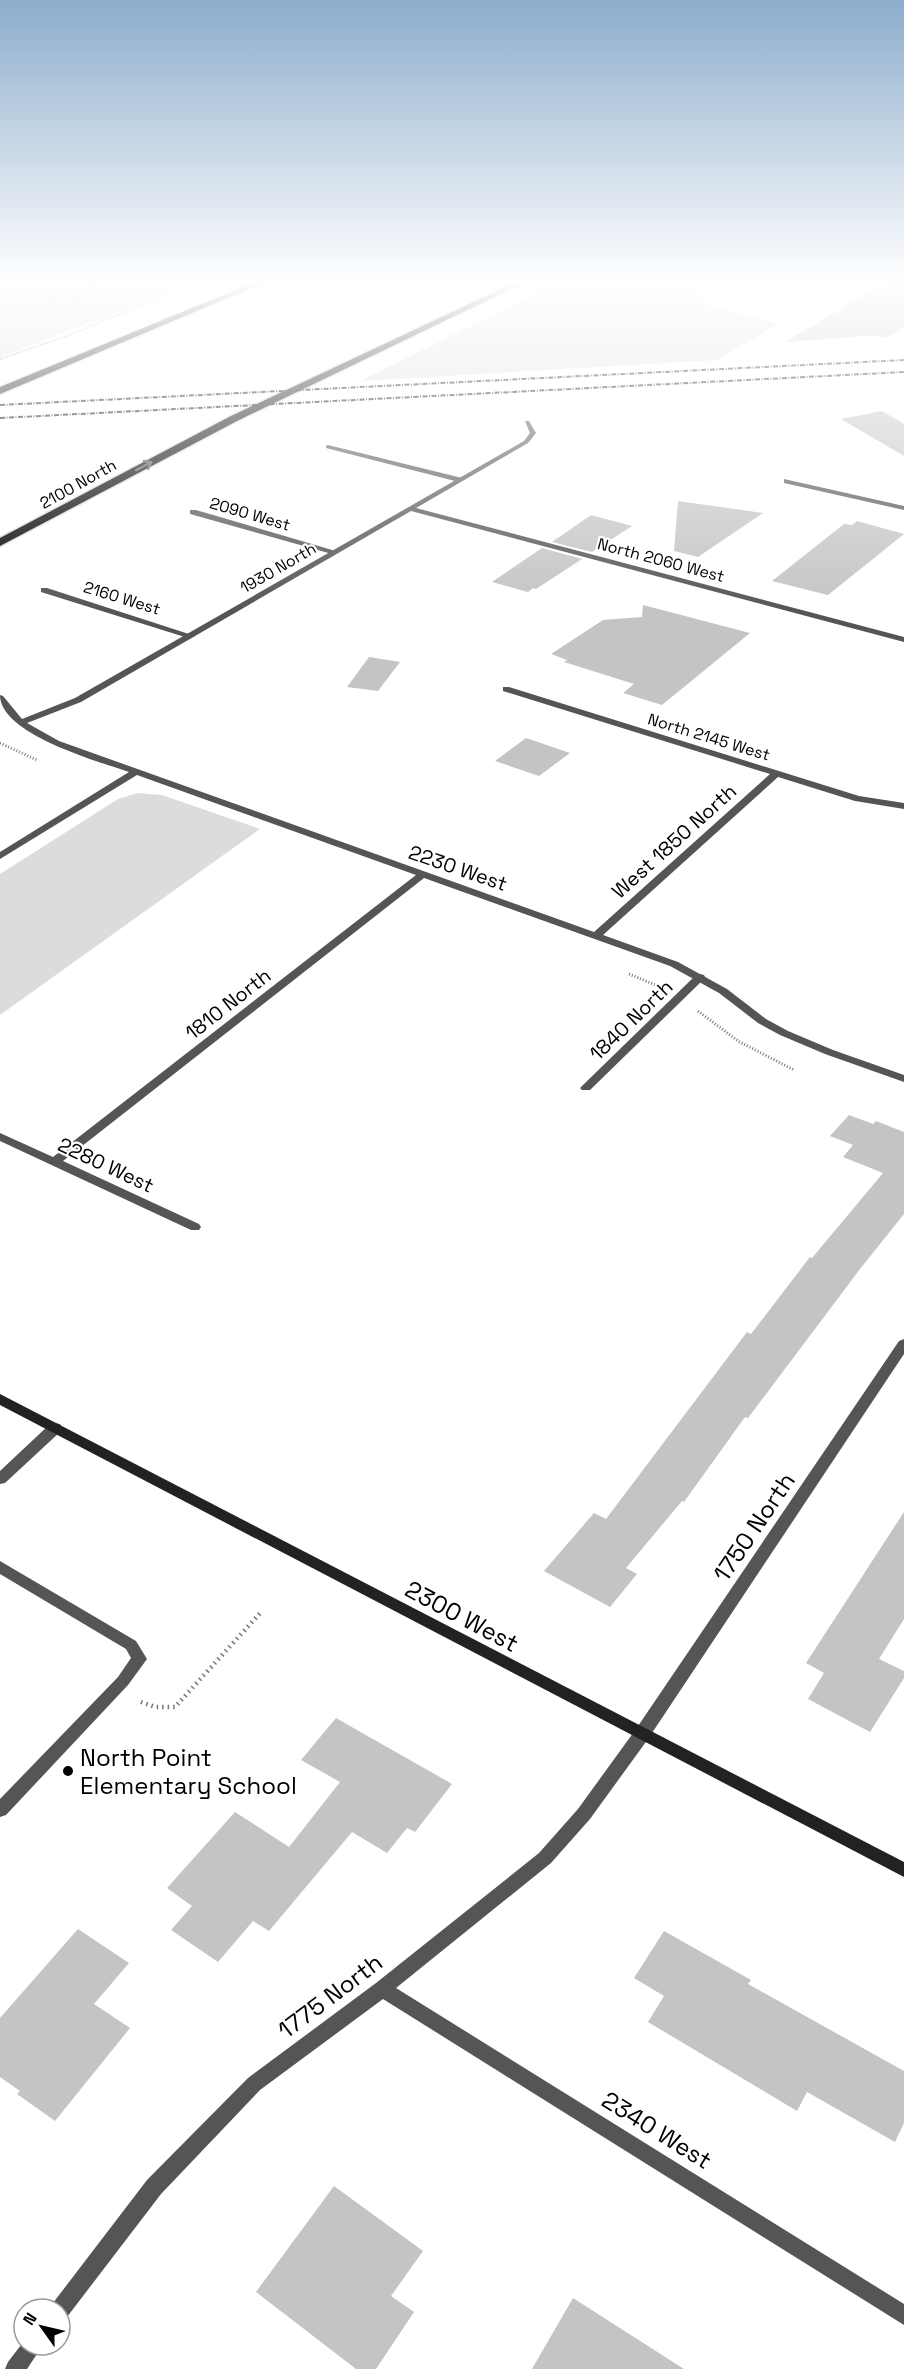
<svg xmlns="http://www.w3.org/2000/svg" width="904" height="2369" font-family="'Space Grotesk',sans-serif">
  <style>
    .green { fill: #dcdcdc }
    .building { fill: #c4c4c4 }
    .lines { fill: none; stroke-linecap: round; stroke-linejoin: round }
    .highway-casing { stroke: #dbdbdb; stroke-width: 3 }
    .path-far2 { stroke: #777; stroke-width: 2; stroke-dasharray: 1 1.5; stroke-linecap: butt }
    .path-far1 { stroke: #777; stroke-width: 3; stroke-dasharray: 1 2; stroke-linecap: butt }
    .path { stroke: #777; stroke-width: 4.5; stroke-dasharray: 1.5 4; stroke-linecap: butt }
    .lane { fill: #555; fill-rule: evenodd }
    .street { fill: #555; fill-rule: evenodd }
    .secondary { fill: #222; fill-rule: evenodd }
    .highway { fill: #000; fill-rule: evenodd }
    .rail { stroke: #000; stroke-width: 2; stroke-dasharray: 5 1.5 1 1.5; stroke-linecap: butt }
    .oneway { stroke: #595959 }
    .poi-dot { fill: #000; stroke: #fff; stroke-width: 2 }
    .labels { text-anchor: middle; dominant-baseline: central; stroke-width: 4.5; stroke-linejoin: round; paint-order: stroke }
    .far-street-label { font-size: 16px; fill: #000; stroke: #fff }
    .street-label { font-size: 20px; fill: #000; stroke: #fff }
    .near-street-label { font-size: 24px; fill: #000; stroke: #fff }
    .near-poi-label { font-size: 24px; fill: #000; stroke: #fff; text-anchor: start }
  </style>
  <rect width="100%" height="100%" fill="#fff"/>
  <!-- green -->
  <g class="green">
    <polygon points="17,280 204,280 0,357 0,296"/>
    <polygon points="564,280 679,280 690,287 708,305 778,324 717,360 360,381"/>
    <polygon points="768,280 851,280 835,290 812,282 777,285"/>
    <polygon points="137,793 162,795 260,829 0,1015 0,874 118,799"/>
  </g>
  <!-- building -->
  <g class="building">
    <polygon points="889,280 904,280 904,327 889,337 866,336 785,342"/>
    <polygon points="882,411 904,424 904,456 841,419"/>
    <polygon points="678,501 763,513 698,557 674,551"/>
    <polygon points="591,515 632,526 592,552 552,542"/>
    <polygon points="857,521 904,534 828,595 772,581 844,524 852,525"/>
    <polygon points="542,548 582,559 536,589 533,588 528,592 492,582"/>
    <polygon points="643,605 750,633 662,705 623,693 634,684 564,662 567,660 551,654 603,620 642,617"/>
    <polygon points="369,657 400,662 378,691 347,687"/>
    <polygon points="526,738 570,753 539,776 495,761"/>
    <polygon points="849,1115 873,1124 876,1121 904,1132 904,1214 860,1269 748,1418 745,1417 684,1502 682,1501 626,1568 637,1574 610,1607 544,1571 594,1513 606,1519 747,1332 751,1334 810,1257 812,1258 883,1173 843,1157 853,1145 830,1136"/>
    <polygon points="904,1512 904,1619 879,1659 904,1671 904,1678 870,1732 808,1699 824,1673 806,1663"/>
    <polygon points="336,1718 452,1784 415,1832 407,1828 387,1853 352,1832 269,1931 253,1921 218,1962 171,1930 192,1906 167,1888 235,1812 289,1847 340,1782 301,1760"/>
    <polygon points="78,1929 129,1963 94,2004 130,2028 55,2121 17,2094 20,2091 0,2077 0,2018"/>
    <polygon points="664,1931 751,1980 748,1984 904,2071 904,2123 895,2142 807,2092 797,2111 648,2022 664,1996 634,1978"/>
    <polygon points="334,2186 423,2251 391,2296 414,2312 376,2369 356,2369 256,2292"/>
    <polygon points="573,2298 684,2369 532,2369"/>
  </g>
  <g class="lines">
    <!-- highway casing -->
    <g class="highway-casing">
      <g id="highway">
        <polygon points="260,280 270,280 0,394 0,387"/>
        <polygon points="520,280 530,280 237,421 0,546 0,538 229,417"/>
      </g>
    </g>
    <!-- path-far2 -->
    <g class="path-far2">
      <polyline points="64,296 86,280"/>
      <polyline points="75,298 87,294 90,288 100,280"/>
      <polyline points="29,305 51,301 61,296 84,301"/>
      <polyline points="16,310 29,305 30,300"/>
      <polyline points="0,359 67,336 167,295"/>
    </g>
    <!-- path-far1 -->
    <g class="path-far1">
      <polyline points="0,743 37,760"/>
      <polyline points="629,974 658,986"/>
      <polyline points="698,1011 738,1041 794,1070"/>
    </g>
    <!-- path -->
    <polyline class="path" points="141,1702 155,1707 175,1707 262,1611"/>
    <!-- lane -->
    <g class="lane">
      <polygon points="328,445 462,478 463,480 459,482 326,448 326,446"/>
      <polygon points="190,510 196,510 339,552 332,554 190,514"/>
      <polygon points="41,588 47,588 195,636 188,638 41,592"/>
      <polygon points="700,974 704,975 705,977 704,979 590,1090 582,1090 580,1088 582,1086 696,975"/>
      <polygon points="55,1423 60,1424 62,1428 60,1432 5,1483 0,1484 0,1471 50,1424"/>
      <polygon points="0,1561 136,1641 147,1659 128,1685 6,1815 0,1817 0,1799 118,1677 131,1658 126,1649 0,1574"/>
    </g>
    <!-- street -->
    <g class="street">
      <polygon points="725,280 732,280 729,282"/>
      <path d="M525,421H529L536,433L528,443L416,508L904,637V642L411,511L81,702L27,723L59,741L594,932L770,774L503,691V687H509L859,796L904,803V809L855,801L778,777L603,935L678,962L727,989L766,1019L788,1031L833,1050L904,1075V1082L825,1054L780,1035L758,1023L719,993L670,966L424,878L63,1161L199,1224L201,1227L199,1230H191L0,1141V1133L53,1157L416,875L137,775L0,859V852L129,772C97,761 0,734 0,695L3,696L22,719L75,698L524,441L530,433Z"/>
      <polygon points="784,479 904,506 904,510 784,483"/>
      <polygon points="904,1339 904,1354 648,1739 590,1819 551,1863 396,1988 904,2304 904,2325 383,1999 260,2090 161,2194 67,2317 60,2320 60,2309 51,2309 53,2303 147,2180 248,2078 376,1983 539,1853 578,1809 636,1729 899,1341"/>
      <polygon points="24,2341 24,2345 43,2345 27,2369 5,2369 8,2362"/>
    </g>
    <!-- secondary -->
    <polygon class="secondary" points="0,1394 904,1862 904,1877 0,1405"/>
    <!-- highway -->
    <use href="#highway" class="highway"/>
    <!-- rail -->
    <g class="rail">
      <polyline points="0,405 904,360"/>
      <polyline points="0,418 904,372"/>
    </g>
  </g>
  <!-- one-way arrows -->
  <defs><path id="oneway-shaft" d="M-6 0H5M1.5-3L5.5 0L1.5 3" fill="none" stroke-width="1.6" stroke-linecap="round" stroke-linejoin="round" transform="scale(1.5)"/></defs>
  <use class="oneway" href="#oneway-shaft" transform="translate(144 466) rotate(-28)"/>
  <!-- sky -->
  <linearGradient id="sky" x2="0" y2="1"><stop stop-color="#8cadcc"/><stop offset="0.46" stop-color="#fff"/><stop offset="1" stop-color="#fff" stop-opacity="0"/></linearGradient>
  <rect width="904" height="611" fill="url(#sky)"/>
  <!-- markers -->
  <circle class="poi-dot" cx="68" cy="1771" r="6"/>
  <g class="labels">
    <!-- far-street labels -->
    <g class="far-street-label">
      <text transform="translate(78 484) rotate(-29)">2100 North</text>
      <text transform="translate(250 514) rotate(16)">2090 West</text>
      <text transform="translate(661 560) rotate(15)">North 2060 West</text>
      <text transform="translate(278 568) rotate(-30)">1930 North</text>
      <text transform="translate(122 598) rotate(17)">2160 West</text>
      <text transform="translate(709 737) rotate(17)">North 2145 West</text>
    </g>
    <!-- street labels -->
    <g class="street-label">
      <text transform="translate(674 841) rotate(-42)">West 1850 North</text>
      <text transform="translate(458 868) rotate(19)">2230 West</text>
      <text transform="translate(228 1004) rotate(-38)">1810 North</text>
      <text transform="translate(631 1020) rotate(-44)">1840 North</text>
      <text transform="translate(106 1165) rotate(25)">2280 West</text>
    </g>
    <!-- near-street labels -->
    <g class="near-street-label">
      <text transform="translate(754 1527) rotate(-56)">1750 North</text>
      <text transform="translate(462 1616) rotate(28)">2300 West</text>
      <text transform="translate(330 1996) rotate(-37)">1775 North</text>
      <text transform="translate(657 2130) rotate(32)">2340 West</text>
    </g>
    <!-- near-poi labels -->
    <g class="near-poi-label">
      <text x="80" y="1757">North Point<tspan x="80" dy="28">Elementary School</tspan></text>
    </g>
  </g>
  <!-- north arrow -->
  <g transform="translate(42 2327) rotate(304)"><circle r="28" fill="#ffffff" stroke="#999999" stroke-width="1.5"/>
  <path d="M0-4.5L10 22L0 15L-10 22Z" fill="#000000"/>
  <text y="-9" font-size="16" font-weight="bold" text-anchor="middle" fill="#000000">N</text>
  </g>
</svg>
